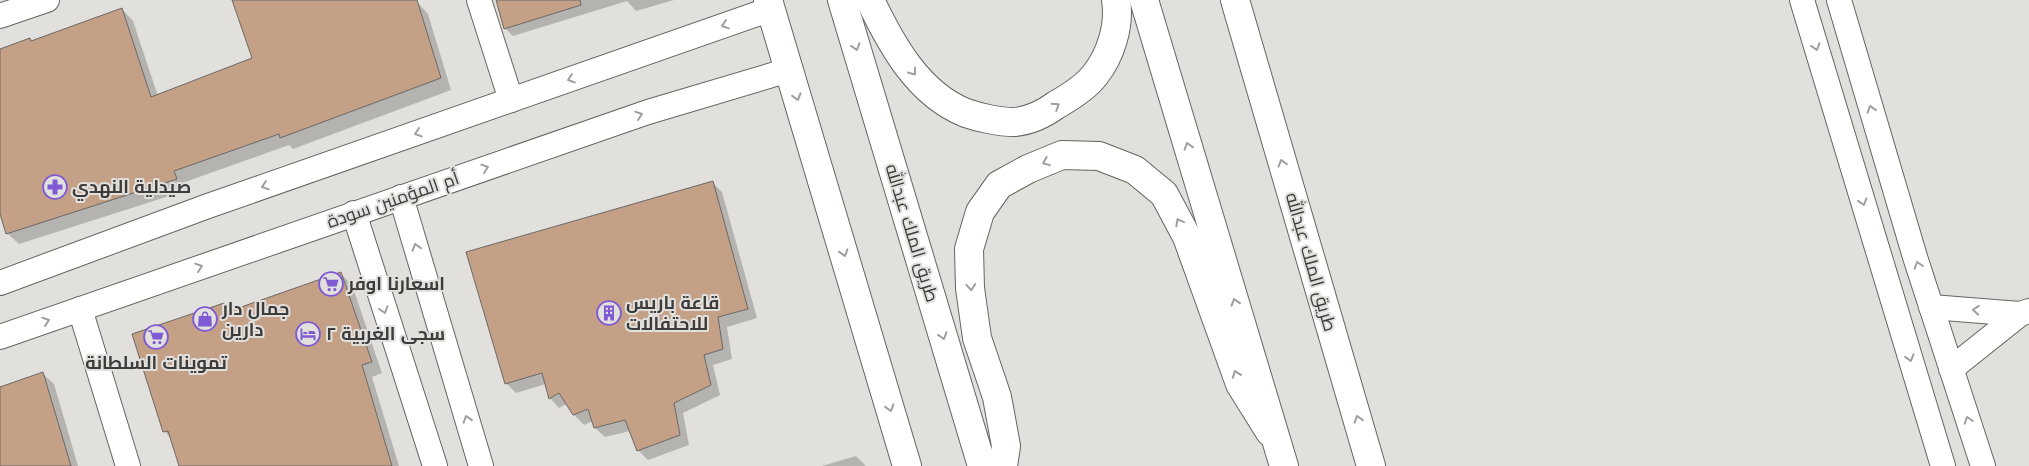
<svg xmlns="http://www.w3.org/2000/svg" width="2029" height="466" font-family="Jost,Cairo,sans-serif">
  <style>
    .shadow { fill: #0003 }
    .building { fill: #c4a087; stroke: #6b6866 }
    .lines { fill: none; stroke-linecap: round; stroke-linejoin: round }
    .street-casing { stroke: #656461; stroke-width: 26 }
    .primary-casing { stroke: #656461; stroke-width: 30 }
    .highway-casing { stroke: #656461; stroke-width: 30 }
    .street { stroke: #fff; stroke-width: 24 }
    .primary { stroke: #fff; stroke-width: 28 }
    .highway { stroke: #fff; stroke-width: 28 }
    .oneway { stroke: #9e9e9d }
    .labels { text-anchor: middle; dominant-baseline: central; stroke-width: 4; stroke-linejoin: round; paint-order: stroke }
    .poi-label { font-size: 18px; font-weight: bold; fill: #3d3c3b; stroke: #e1e0dd; text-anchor: start }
    .street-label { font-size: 18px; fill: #3d3c3b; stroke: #e1e0dd }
  </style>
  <rect width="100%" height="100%" fill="#e1e0dd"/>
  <!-- shadow -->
  <g class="shadow">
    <polygon points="234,0 415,0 428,14 451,90 293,149 289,145 185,182 188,190 19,244 7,233 0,210 0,50 30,39 33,42 122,9 133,21 158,96 254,58"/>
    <polygon points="497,0 674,0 636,11 627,1 513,36 505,28"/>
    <polygon points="712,182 722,192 757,318 727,327 732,359 713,365 720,395 683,413 689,445 648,460 638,450 630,431 605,437 595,428 593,421 584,425 574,415 567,404 559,408 550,398 546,384 516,393 506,383"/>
    <polygon points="341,274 352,285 382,373 372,377 399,466 180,466 171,438 164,431 224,305 231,312"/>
    <polygon points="43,374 54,384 78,466 0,466 0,388"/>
    <polygon points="856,456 866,466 822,466"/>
  </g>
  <!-- building -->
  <g class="building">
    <polygon points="232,0 417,0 441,78 280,138 279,134 174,171 177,179 6,234 0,214 0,49 30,38 31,41 122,8 151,97 252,58"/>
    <polygon points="496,0 580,0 581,5 504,29"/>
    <polygon points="713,181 748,309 718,317 723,349 704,355 711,385 674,403 680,435 637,451 625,420 594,428 588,409 573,415 559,393 549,399 542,373 505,384 466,252"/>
    <polygon points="341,272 372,362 362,365 392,466 179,466 168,431 163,432 132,334 224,303 227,312"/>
    <polygon points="43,372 71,466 0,466 0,387"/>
  </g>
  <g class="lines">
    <!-- street casing -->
    <g class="street-casing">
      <g id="street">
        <polyline points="479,0 511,100"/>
        <polyline points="1802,0 1943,466"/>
        <polyline points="1839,0 1915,257 1983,466"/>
        <polyline points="0,16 47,0"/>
        <polyline points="401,197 481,466"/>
        <polyline points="354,213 435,466"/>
        <polyline points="0,283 208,206 771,9"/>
        <polyline points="1931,307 2020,314"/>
        <polyline points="80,309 128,466"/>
        <polyline points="0,337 648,112 789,70"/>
        <polyline points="1951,369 2020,314 2029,311"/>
      </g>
    </g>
    <!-- primary casing -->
    <g class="primary-casing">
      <g id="primary">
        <polyline points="768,0 907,466"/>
        <path d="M870,0C891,44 918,94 966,113C980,118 1000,122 1014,122C1029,121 1045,113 1056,105C1070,97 1086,87 1095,75C1111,55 1120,25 1116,0"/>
        <polyline points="1235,0 1371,466"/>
        <polyline points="1003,466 1006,446 997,397 977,338 970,288 969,249 980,212 999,185 1028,169 1062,155 1099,156 1135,170 1164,194 1187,237 1240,384 1270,432"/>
      </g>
    </g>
    <!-- highway casing -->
    <g class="highway-casing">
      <g id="highway">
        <polyline points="842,0 982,466"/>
        <polyline points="1144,0 1284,466"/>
      </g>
    </g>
    <!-- street -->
    <use href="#street" class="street"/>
    <!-- primary -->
    <use href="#primary" class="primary"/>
    <!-- highway -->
    <use href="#highway" class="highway"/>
  </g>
  <!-- one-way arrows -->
  <defs><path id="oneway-chevron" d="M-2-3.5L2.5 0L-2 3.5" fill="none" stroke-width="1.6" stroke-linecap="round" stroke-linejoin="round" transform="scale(1.25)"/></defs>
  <g class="oneway">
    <use href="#oneway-chevron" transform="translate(725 25) rotate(161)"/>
    <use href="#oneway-chevron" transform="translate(856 47) rotate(73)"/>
    <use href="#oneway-chevron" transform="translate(1816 47) rotate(73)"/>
    <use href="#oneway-chevron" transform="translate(913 72) rotate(54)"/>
    <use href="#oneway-chevron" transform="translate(571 79) rotate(161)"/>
    <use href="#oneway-chevron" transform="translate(797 97) rotate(73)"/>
    <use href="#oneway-chevron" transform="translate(1056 106) rotate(-33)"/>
    <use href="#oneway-chevron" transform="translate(1871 109) rotate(-107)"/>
    <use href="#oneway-chevron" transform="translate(639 115) rotate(-19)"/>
    <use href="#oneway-chevron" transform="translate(418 133) rotate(161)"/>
    <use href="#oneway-chevron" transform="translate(1188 146) rotate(-107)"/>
    <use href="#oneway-chevron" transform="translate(1046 162) rotate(158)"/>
    <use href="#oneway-chevron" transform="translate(1282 163) rotate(-106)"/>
    <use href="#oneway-chevron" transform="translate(485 168) rotate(-19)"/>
    <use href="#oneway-chevron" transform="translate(265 186) rotate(161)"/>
    <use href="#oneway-chevron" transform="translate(1863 202) rotate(73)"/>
    <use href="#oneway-chevron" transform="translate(1179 222) rotate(-118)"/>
    <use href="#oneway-chevron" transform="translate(416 247) rotate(-107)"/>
    <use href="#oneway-chevron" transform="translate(844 253) rotate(73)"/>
    <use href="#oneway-chevron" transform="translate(1918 265) rotate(-108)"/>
    <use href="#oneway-chevron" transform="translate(199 267) rotate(-19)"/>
    <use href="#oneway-chevron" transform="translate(971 287) rotate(85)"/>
    <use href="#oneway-chevron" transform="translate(1235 302) rotate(-107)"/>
    <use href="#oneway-chevron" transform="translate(384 310) rotate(72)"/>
    <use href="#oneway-chevron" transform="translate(1976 310) rotate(-175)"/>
    <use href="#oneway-chevron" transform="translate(46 321) rotate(-19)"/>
    <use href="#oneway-chevron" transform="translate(943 336) rotate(73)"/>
    <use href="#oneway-chevron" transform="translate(1910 358) rotate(73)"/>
    <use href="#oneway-chevron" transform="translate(1236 374) rotate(-110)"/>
    <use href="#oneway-chevron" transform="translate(890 408) rotate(73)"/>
    <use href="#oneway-chevron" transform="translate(467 419) rotate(-107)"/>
    <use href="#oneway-chevron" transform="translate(1358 419) rotate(-106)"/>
    <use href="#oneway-chevron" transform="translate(1968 420) rotate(-108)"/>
  </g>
  <!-- icons -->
  <defs>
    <g id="pharmacy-ring" transform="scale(1.25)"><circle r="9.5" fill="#e1e0dd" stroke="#7f5ad4" stroke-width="1.5"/><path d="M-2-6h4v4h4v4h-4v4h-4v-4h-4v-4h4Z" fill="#7f5ad4"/></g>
    <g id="supermarket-ring" transform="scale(1.25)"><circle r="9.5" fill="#e1e0dd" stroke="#7f5ad4" stroke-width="1.5"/><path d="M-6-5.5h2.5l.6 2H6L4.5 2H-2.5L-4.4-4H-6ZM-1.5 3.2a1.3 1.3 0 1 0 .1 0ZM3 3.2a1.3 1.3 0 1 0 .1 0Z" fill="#7f5ad4"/></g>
    <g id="building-ring" transform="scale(1.25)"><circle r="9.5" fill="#e1e0dd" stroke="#7f5ad4" stroke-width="1.5"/><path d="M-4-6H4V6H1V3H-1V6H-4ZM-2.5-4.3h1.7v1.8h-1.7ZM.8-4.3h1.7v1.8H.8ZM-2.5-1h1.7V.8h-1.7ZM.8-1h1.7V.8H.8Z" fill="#7f5ad4"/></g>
    <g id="shop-ring" transform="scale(1.25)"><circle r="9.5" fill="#e1e0dd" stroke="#7f5ad4" stroke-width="1.5"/><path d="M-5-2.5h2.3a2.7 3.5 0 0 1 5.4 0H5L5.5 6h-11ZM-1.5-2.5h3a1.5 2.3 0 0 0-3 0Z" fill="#7f5ad4"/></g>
    <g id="hotel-ring" transform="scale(1.25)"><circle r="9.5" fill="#e1e0dd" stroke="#7f5ad4" stroke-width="1.5"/><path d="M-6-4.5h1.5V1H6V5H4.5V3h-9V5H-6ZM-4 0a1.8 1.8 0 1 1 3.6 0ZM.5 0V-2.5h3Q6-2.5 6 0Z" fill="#7f5ad4"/></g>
  </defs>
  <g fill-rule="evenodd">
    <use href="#pharmacy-ring" x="55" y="187"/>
    <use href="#supermarket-ring" x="331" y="284"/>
    <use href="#building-ring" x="609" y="313"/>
    <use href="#shop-ring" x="205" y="319"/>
    <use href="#hotel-ring" x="308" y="334"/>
    <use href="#supermarket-ring" x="156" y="337"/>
  </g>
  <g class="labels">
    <!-- poi labels -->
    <g class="poi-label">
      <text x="72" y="187">صيدلية النهدي</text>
      <text x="348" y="284">اسعارنا اوفر</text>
      <text x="626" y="303">قاعة باريس<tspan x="626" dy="21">للاحتفالات</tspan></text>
      <text x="222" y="309">جمال دار<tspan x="222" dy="21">دارين</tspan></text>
      <text x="326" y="334">سجى الغربية ٢</text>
      <text x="156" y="363" text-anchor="middle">تموينات السلطانة</text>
    </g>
    <!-- street labels -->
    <g class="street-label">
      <text transform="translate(393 200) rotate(-19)">أم المؤمنين سودة</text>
      <text transform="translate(912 233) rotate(73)">طريق الملك عبدالله</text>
      <text transform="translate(1311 262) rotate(74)">طريق الملك عبدالله</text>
    </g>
  </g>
</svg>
